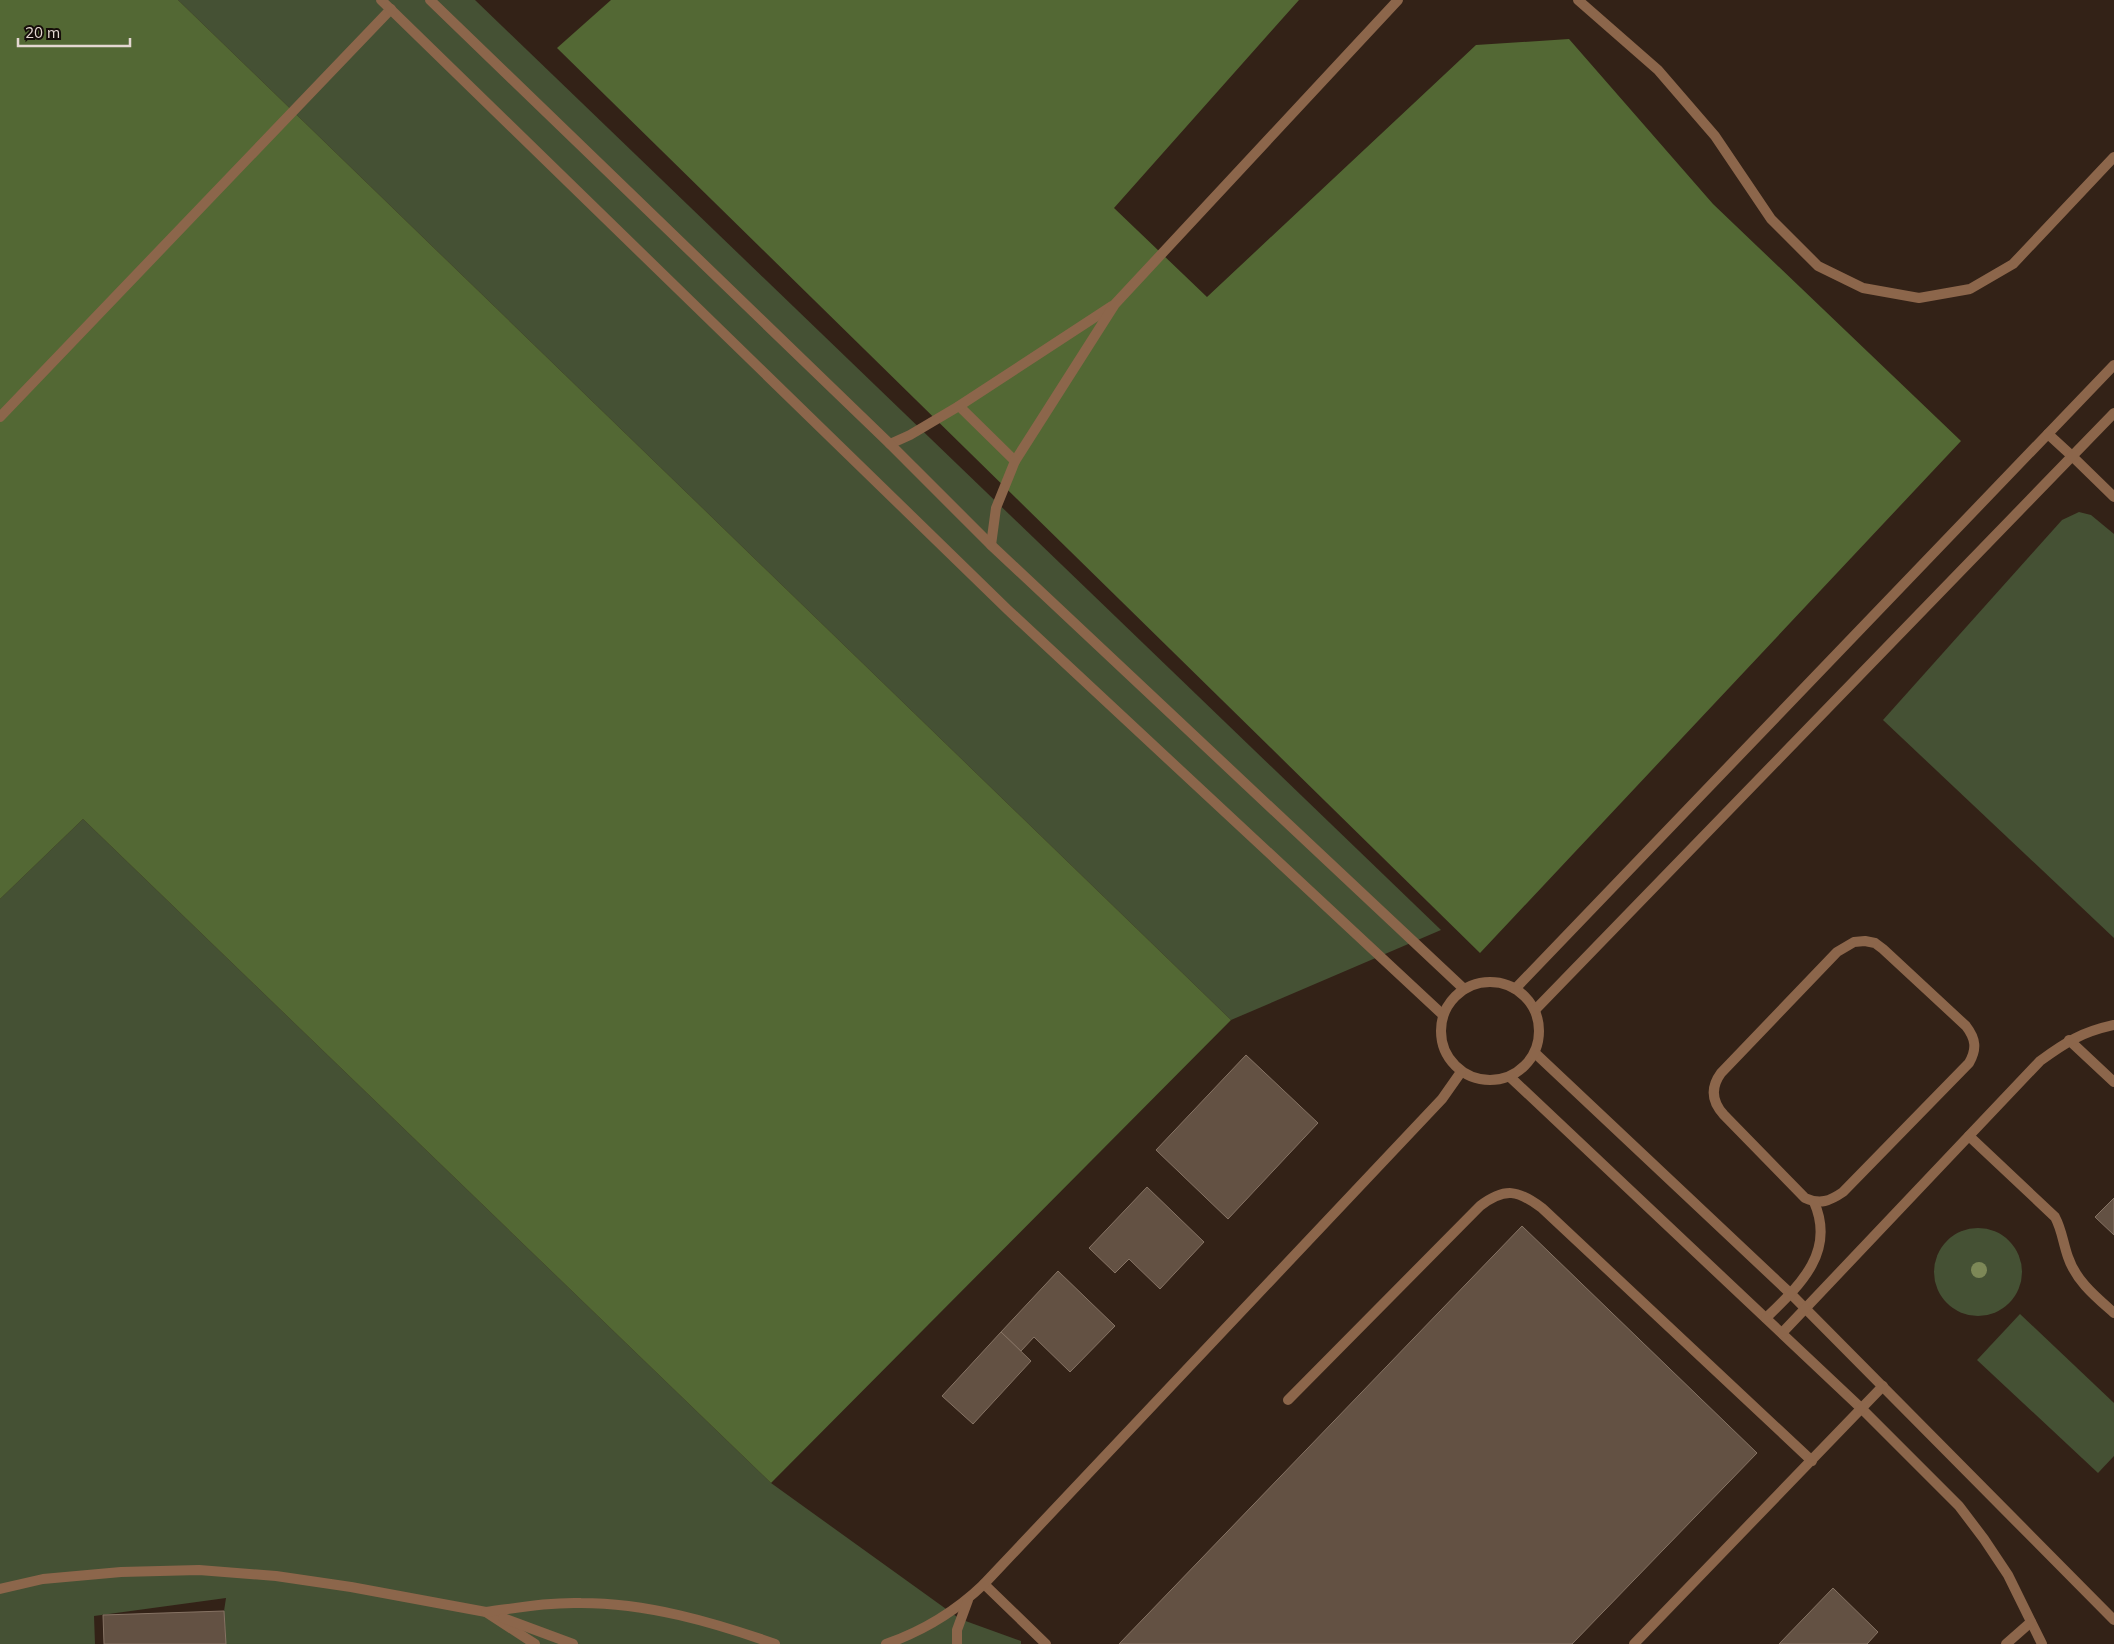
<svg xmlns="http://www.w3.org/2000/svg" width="2114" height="1644" font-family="Mulish,sans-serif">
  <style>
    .green { fill: #455134 }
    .forest { fill: #536834 }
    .building { fill: #635143; stroke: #867364 }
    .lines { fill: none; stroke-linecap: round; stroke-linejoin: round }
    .lane { stroke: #8c664b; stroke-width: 10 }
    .street { stroke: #8c664b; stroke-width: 10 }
    .tree { fill: #7d8857 }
  </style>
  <rect width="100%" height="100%" fill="#332217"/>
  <!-- green -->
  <g class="green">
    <polygon points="178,0 475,0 1441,930 1231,1020"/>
    <polygon points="2079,512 2091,515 2114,534 2114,938 1883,720 2062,520"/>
    <polygon points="83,819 771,1483 960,1619 1021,1641 1021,1644 226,1644 224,1611 226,1598 94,1616 95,1644 0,1644 0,899"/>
    <circle cx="1978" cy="1272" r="44"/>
    <polygon points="2020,1314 2114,1403 2114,1456 2098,1473 1977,1360"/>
  </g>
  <!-- forest -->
  <g class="forest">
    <polygon points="0,0 178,0 1231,1020 771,1483 83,819 0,899"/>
    <polygon points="611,0 1299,0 1114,208 1207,297 1476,45 1569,39 1713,204 1961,441 1480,953 557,48"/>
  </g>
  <!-- building -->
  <g class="building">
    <polygon points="1246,1055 1318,1123 1228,1219 1156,1150"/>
    <polygon points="1147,1187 1204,1242 1160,1289 1129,1259 1115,1273 1089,1248"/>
    <polygon points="2114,1198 2114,1235 2095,1217"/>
    <polygon points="1522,1226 1757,1453 1572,1644 1119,1644"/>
    <polygon points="1058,1271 1115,1326 1070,1372 1034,1337 1021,1351 1001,1332"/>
    <polygon points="1001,1332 1031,1361 973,1424 942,1396"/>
    <polygon points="1833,1588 1878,1632 1867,1644 1779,1644"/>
    <polygon points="224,1611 226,1644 104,1644 103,1615"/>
  </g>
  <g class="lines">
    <!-- lane -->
    <g class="lane">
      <polyline points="1578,0 1658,70 1715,136 1771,219 1818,266 1863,288 1919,298 1970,289 2013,264 2114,157"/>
      <polyline points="959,406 1015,461"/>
      <polyline points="0,417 391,9"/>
      <polyline points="890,444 910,435 959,406 1112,306"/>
      <polyline points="2072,456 2114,497"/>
      <polyline points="991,545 996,508 1015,461 1115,304 1398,0"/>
      <path d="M1865,941L1875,943L1883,949L1966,1026C1976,1039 1977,1049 1969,1063L1843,1192C1830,1201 1820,1205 1805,1198L1724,1115C1712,1102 1710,1088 1721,1073L1837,952L1854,942Z"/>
      <polyline points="2069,1040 2114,1082"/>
      <polyline points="1535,1053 1791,1294 2114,1620"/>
      <polyline points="1510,1077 1862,1409 1959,1506 1984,1539 2008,1575 2042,1644"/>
      <path d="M1969,1136L2055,1217C2062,1230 2063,1243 2068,1257C2076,1281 2096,1297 2114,1313"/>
      <path d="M1766,1318C1800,1285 1836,1252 1814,1202"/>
      <path d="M1782,1333L2040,1061C2066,1042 2082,1032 2114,1025"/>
      <path d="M1288,1400L1480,1206C1505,1187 1518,1190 1542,1208L1812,1461"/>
      <polyline points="984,1584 1046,1644"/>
      <polyline points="1634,1644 1883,1386"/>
      <polyline points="2006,1644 2031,1622"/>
    </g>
    <!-- street -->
    <g class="street">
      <polyline points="381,0 1008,610 1443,1015"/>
      <polyline points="430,0 890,444 991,545 1464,989"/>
      <polyline points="2048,434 2072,456"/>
      <circle cx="1490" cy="1031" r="49"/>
      <polyline points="1515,989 2114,365"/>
      <polyline points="1535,1010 2114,413"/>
      <polyline points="0,1589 43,1579 121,1572 199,1570 276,1576 351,1587 486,1612 535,1644"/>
      <path d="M486,1612C517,1608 549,1602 581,1603C647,1603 713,1622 775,1644"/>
      <polyline points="503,1618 573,1644"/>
      <path d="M886,1644C923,1631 956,1611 984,1584L1442,1099L1461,1072"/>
      <polyline points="957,1644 957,1630 968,1600"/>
    </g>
  </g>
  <!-- trees -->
  <circle class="tree" cx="1979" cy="1270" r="8"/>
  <!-- scale -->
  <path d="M18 38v8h112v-8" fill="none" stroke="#e4d7d1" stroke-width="2.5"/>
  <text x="25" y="38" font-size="15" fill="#e4d7d1" stroke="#150d09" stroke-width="4" paint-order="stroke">20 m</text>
</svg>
